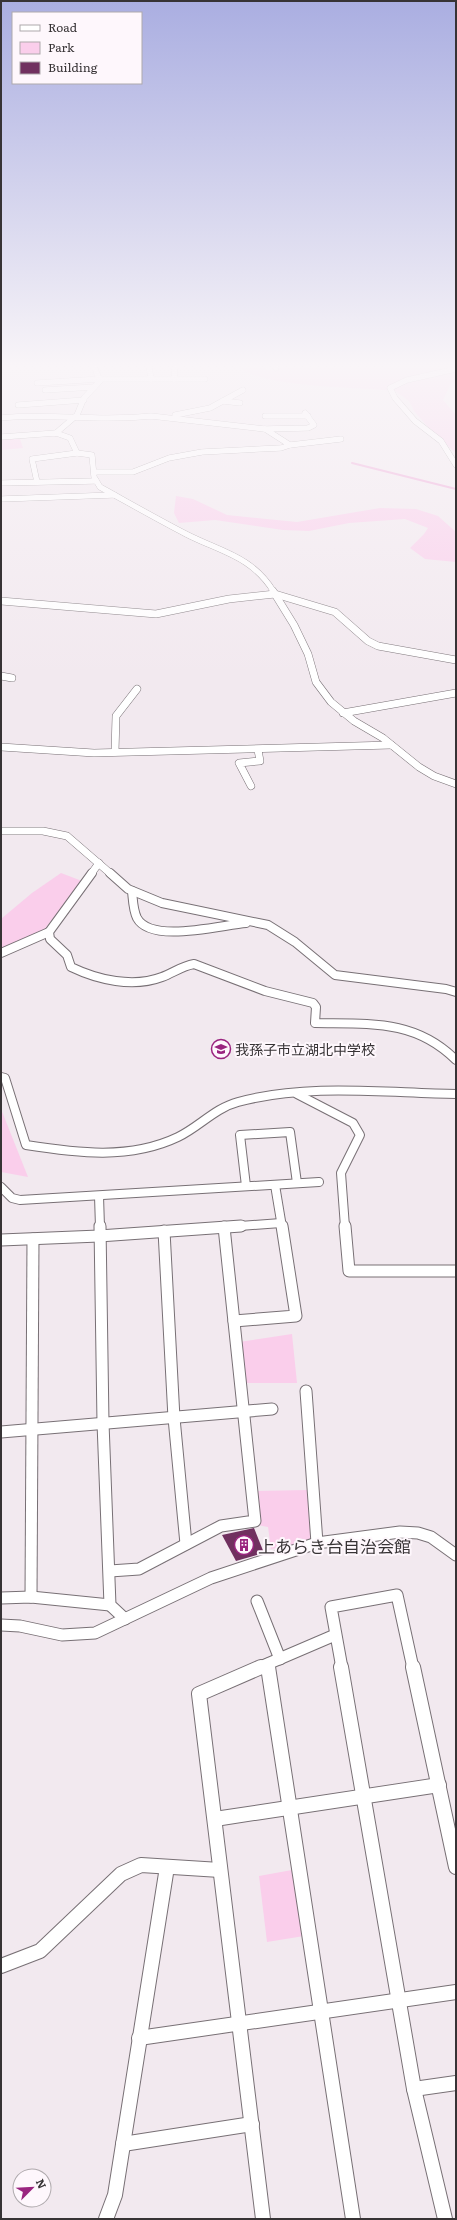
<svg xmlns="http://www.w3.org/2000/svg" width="457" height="2220" font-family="Literata,'Noto Sans JP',serif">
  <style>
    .green { fill: #faceeb }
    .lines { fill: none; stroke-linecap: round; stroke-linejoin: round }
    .stream { stroke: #eea4d6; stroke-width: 2 }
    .building { fill: #70305f }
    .minor-far4-casing { stroke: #787075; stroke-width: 6 }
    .minor-far3-casing { stroke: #787075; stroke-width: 8 }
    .minor-far2-casing { stroke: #787075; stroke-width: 10 }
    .minor-far1-casing { stroke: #787075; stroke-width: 13 }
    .minor-casing { stroke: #787075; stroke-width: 16 }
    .minor-far4 { stroke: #fff; stroke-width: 5.5 }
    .minor-far3 { stroke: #fff; stroke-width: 7 }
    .minor-far2 { stroke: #fff; stroke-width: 8 }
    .minor-far1 { stroke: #fff; stroke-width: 11 }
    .minor { stroke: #fff; stroke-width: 14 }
    .labels { text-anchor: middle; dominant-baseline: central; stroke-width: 4; stroke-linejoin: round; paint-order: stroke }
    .poi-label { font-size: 14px; fill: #373335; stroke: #fef7fc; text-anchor: start }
    .near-poi-label { font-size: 17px; fill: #373335; stroke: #fef7fc; text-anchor: start }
  </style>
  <rect width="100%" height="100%" fill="#f2e9ef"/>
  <!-- green -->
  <g class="green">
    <path d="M237,366H257L268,370L298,367L456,366V381L450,385L443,400L456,415V453L434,434L414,411L409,401L395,391C356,386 265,389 237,366Z"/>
    <polygon points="19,436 23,448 1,450 1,437"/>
    <polygon points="176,496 193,499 227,515 297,522 380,508 416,509 438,516 456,532 456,562 425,559 410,548 424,534 428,528 405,519 349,523 309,531 283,530 215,520 179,523 174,513"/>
    <polygon points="61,873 82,881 40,935 1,955 1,919 32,893"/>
    <polygon points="1,1109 28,1177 1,1172"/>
    <polygon points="292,1334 297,1383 243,1383 239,1342"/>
    <polygon points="308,1490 314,1541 271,1549 268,1527 257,1525 256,1491"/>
    <polygon points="292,1870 304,1936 267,1942 259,1876"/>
  </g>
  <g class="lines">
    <!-- stream -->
    <polyline class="stream" points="352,463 456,489"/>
  </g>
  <!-- building -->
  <polygon class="building" points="254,1528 264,1553 236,1561 222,1535"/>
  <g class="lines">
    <!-- minor-far4 casing -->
    <g class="minor-far4-casing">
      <g id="minor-far4">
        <polyline points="149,366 151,379"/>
        <polyline points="275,366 276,368"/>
        <polyline points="456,369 407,380 390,388 395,398 415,421 441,441 456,465"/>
        <polyline points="100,379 174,379 175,366"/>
        <polyline points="174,379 205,379"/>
        <polyline points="37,383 100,379"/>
        <polyline points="45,390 94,387"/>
        <polyline points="223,401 240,403"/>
        <polyline points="18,405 84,400"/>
        <polyline points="175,415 210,408 243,390"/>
        <polyline points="265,416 308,416"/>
        <path d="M1,418C51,413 101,422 151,416L264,429L308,428L314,425L305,413"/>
        <polyline points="56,433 77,415 84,398 100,381 94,366"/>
        <path d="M1,437L56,433L70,438L77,453L92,455L94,477L100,487C129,503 157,519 186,534C221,552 252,556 274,592"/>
        <polyline points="290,445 341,439"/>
        <polyline points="94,472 133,472 169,458 202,452 281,448 290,445 265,429"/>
        <polyline points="37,482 32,459 77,453"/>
        <polyline points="1,483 96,481"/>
        <polyline points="1,499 114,495"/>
      </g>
    </g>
    <!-- minor-far3 casing -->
    <g class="minor-far3-casing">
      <g id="minor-far3">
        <polyline points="273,591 294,625 308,654 316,682 331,702 354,721 383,738 419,767 434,776 456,784"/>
        <polyline points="1,601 156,614 229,599 275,594 335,612 368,641 378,646 456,660"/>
        <polyline points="1,676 12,678"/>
        <polyline points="343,713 456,693"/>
        <polyline points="1,747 94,753 391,745"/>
        <polyline points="115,752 116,716 137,689"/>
        <polyline points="251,786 239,763 260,761 258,750"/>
        <polyline points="1,831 43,831 67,836 111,874"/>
        <polyline points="91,874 99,863"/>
      </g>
    </g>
    <!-- minor-far2 casing -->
    <g class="minor-far2-casing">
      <g id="minor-far2">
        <path d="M92,873L49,932L50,939L67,955L71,967C98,980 133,988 162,977C173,973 182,966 194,964L265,991L313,1003L316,1007L315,1023C369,1024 415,1019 456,1060"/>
        <polyline points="110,873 128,889 162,903 268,925 295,942 335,975 446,989 456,992"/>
        <path d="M132,891C133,900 133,910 137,918C151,944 221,925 246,923"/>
        <polyline points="1,953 49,932"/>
        <path d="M1,1077L5,1078L26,1145C77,1153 130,1160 178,1137C199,1127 215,1108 238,1102C308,1083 385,1093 456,1094"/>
        <polyline points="297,1094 353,1123 360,1135 341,1173 345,1227"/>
        <polyline points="275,1185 282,1227"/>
        <polyline points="246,1186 240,1135 290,1132 297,1183"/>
        <polyline points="1,1187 12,1198 20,1200 319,1182"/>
        <polyline points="99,1196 100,1227"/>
        <polyline points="227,1227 281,1223"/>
      </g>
    </g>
    <!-- minor-far1 casing -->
    <g class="minor-far1-casing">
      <g id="minor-far1">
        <polyline points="100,1226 103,1423 110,1605 125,1619"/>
        <polyline points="345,1226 349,1271 456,1271"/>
        <polyline points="164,1231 174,1418 186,1544"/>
        <polyline points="1,1240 99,1236 241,1226"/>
        <polyline points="234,1321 296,1316 282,1226"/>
        <polyline points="306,1391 317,1543"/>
        <polyline points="1,1432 272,1409"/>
        <polyline points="110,1571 139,1569 221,1526 255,1521 224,1227"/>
        <polyline points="31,1597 33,1239"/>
        <polyline points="1,1598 31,1597 110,1605"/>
        <polyline points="257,1601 280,1659"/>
        <polyline points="1,1625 20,1626 62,1635 95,1633 211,1578 317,1543 400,1532 418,1533 431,1537 456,1555"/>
        <polyline points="268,1664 269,1668"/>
        <polyline points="258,1668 335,1635"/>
        <polyline points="342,1668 331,1607 397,1595 413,1668"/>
      </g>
    </g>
    <!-- minor casing -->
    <g class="minor-casing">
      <g id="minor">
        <polyline points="261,1667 199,1694 263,2219"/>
        <polyline points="268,1667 353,2219"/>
        <polyline points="341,1667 414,2089 445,2219"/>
        <polyline points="413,1667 456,1867"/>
        <polyline points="215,1819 439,1785"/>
        <polyline points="1,1966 40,1951 121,1874 141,1865 220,1870"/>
        <polyline points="139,2038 456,1992"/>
        <polyline points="414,2089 456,2083"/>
        <polyline points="123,2144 252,2124"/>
        <polyline points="106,2219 115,2195 167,1867"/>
      </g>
    </g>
    <!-- minor-far4 -->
    <use href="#minor-far4" class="minor-far4"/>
    <!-- minor-far3 -->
    <use href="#minor-far3" class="minor-far3"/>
    <!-- minor-far2 -->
    <use href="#minor-far2" class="minor-far2"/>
    <!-- minor-far1 -->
    <use href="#minor-far1" class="minor-far1"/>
    <!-- minor -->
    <use href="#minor" class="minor"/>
  </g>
  <!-- sky -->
  <linearGradient id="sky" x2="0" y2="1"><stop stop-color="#aaaee1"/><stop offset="0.54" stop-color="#f9f5f8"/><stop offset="1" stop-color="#f9f5f8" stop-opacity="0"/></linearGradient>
  <rect width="457" height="677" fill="url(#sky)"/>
  <!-- icons -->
  <defs>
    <g id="school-ring" transform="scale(1)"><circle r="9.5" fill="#fef7fc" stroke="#9a247f" stroke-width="1.5"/><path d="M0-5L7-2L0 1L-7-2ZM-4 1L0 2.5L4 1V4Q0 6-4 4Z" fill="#9a247f"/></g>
    <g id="building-ring" transform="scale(1)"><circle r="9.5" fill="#fef7fc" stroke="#9a247f" stroke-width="1.5"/><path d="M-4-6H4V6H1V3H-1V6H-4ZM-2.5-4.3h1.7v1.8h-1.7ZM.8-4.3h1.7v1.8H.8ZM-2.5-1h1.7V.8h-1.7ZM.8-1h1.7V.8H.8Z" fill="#9a247f"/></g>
  </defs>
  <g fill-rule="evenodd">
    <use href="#school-ring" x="221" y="1049"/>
    <use href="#building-ring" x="244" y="1545"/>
  </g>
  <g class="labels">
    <!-- poi labels -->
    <g class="poi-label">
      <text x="235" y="1049">我孫子市立湖北中学校</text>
    </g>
    <!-- near-poi labels -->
    <g class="near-poi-label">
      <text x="258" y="1545">上あらき台自治会館</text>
    </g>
  </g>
  <!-- border -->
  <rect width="457" height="2220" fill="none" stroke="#373335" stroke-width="4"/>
  <!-- legend -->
  <rect x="12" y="12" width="130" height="72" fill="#fef7fc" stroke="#aea9ac"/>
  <rect x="20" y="25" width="20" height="6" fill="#ffffff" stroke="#aea9ac"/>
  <text x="48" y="32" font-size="12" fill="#373335">Road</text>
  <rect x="20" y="42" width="20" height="12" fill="#faceeb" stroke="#aea9ac"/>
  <text x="48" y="52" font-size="12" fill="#373335">Park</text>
  <rect x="20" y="62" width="20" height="12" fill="#70305f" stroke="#aea9ac"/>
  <text x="48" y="72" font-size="12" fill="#373335">Building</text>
  <!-- north arrow -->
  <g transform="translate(32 2188) rotate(66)"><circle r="19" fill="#fef7fc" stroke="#aea9ac"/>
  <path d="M0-3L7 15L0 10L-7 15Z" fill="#9a247f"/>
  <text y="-6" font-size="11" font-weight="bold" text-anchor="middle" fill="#373335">N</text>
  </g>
</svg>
